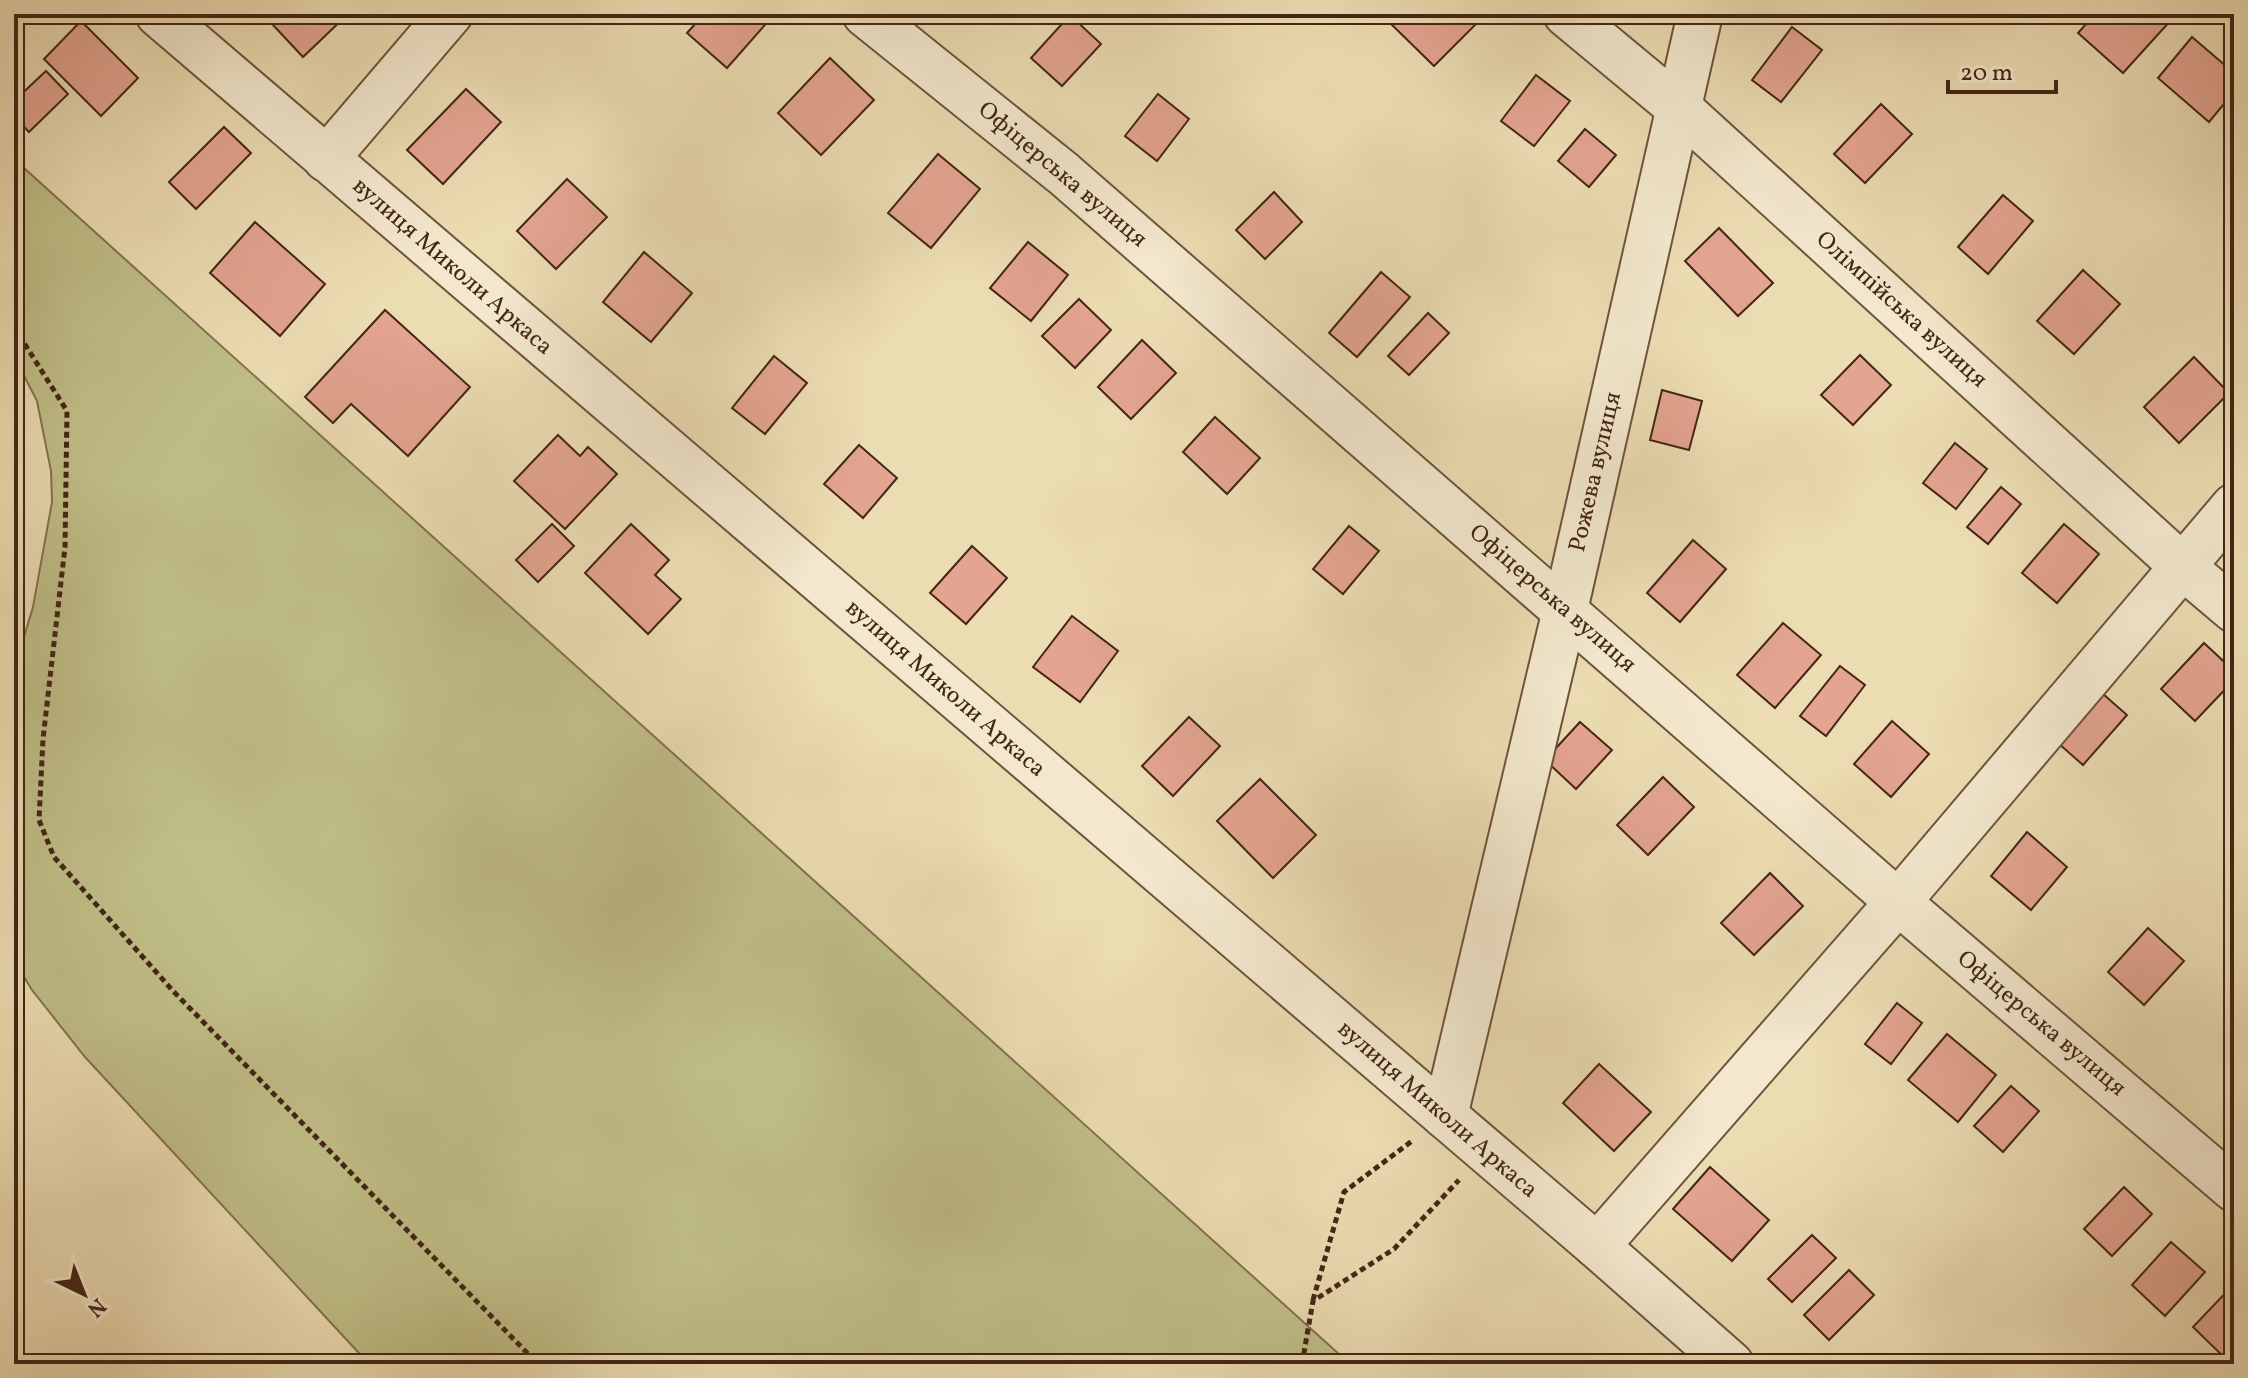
<svg xmlns="http://www.w3.org/2000/svg" width="2248" height="1378" font-family="Vollkorn,serif">
  <style>
    .green { fill: #c0be87; stroke: #82724e; stroke-width: 2 }
    .building { fill: #e3a490; stroke: #442516; stroke-width: 2 }
    .lines { fill: none; stroke-linecap: round; stroke-linejoin: round }
    .minor-casing { stroke: #6e533d; stroke-width: 48 }
    .path { stroke: #442516; stroke-width: 5; stroke-dasharray: 6 4; stroke-linecap: butt }
    .minor { stroke: #f3e8cd; stroke-width: 44 }
    .labels { text-anchor: middle; dominant-baseline: central; stroke-width: 8; stroke-linejoin: round; paint-order: stroke }
    .street-label { font-size: 24px; fill: #442516; stroke: #f3e8cd }
  </style>
  <rect width="100%" height="100%" fill="#ecdcb2"/>
  <filter id="stains"><feTurbulence type="fractalNoise" baseFrequency=".0025" numOctaves="4"/><feColorMatrix values="0 0 0 0 .2 0 0 0 0 .09 0 0 0 0 .02 0 0 0 .5 -.17"/></filter>
  <radialGradient id="worn" r=".72"><stop offset=".6" stop-color="#630" stop-opacity="0"/><stop offset="1" stop-color="#630" stop-opacity=".3"/></radialGradient>
  <!-- green -->
  <g class="green">
    <polygon points="14,14 27,14 14,70"/>
    <polygon points="14,159 1350,1364 369,1364 85,1057 32,990 14,961 14,670 33,607 52,502 51,471 37,401 14,356"/>
  </g>
  <!-- building -->
  <g class="building">
    <polygon points="285,14 348,14 303,57 273,25"/>
    <polygon points="704,14 769,14 772,17 727,68 687,33"/>
    <polygon points="1395,14 1472,14 1479,21 1434,66 1388,21"/>
    <polygon points="2095,14 2167,14 2172,19 2123,73 2078,33"/>
    <polygon points="1070,15 1101,44 1062,86 1031,58"/>
    <polygon points="81,21 138,78 101,116 44,59"/>
    <polygon points="1792,27 1822,50 1781,102 1752,80"/>
    <polygon points="2192,37 2234,73 2234,92 2209,122 2158,78"/>
    <polygon points="830,58 874,100 821,155 778,113"/>
    <polygon points="46,71 68,94 29,132 14,116 14,101"/>
    <polygon points="1536,75 1570,101 1534,146 1501,121"/>
    <polygon points="466,89 501,122 443,184 407,150"/>
    <polygon points="1158,94 1189,119 1157,161 1125,136"/>
    <polygon points="1881,104 1912,134 1865,183 1834,154"/>
    <polygon points="224,127 251,153 196,209 169,182"/>
    <polygon points="1585,129 1616,155 1589,187 1558,161"/>
    <polygon points="938,154 980,189 931,248 888,213"/>
    <polygon points="567,179 607,217 556,269 517,231"/>
    <polygon points="1274,192 1302,222 1265,259 1236,230"/>
    <polygon points="2003,195 2033,221 1988,274 1958,247"/>
    <polygon points="255,222 325,284 280,336 210,273"/>
    <polygon points="1719,228 1773,283 1738,316 1685,261"/>
    <polygon points="1028,242 1068,275 1031,321 990,288"/>
    <polygon points="644,252 692,293 651,342 603,302"/>
    <polygon points="2083,270 2120,304 2074,354 2037,321"/>
    <polygon points="1381,272 1410,297 1357,357 1329,333"/>
    <polygon points="1079,299 1111,330 1075,368 1042,336"/>
    <polygon points="385,310 470,387 408,456 351,404 333,423 305,397"/>
    <polygon points="1428,313 1449,333 1409,375 1388,356"/>
    <polygon points="1142,340 1176,373 1131,419 1098,387"/>
    <polygon points="1860,355 1891,385 1853,425 1821,395"/>
    <polygon points="774,356 807,383 765,434 732,408"/>
    <polygon points="2194,357 2229,393 2179,443 2144,407"/>
    <polygon points="1662,390 1702,401 1689,450 1650,440"/>
    <polygon points="1215,417 1260,458 1227,494 1183,452"/>
    <polygon points="558,435 580,456 588,447 617,474 565,529 514,481"/>
    <polygon points="1955,443 1987,469 1956,509 1923,483"/>
    <polygon points="859,445 897,478 863,518 824,484"/>
    <polygon points="2001,487 2021,504 1988,544 1967,527"/>
    <polygon points="552,524 574,546 538,582 516,560"/>
    <polygon points="631,524 669,560 655,575 681,599 648,634 585,573"/>
    <polygon points="2064,524 2099,554 2057,603 2022,573"/>
    <polygon points="1349,526 1379,551 1343,594 1313,569"/>
    <polygon points="1693,540 1726,569 1680,622 1647,593"/>
    <polygon points="972,546 1007,578 966,624 930,593"/>
    <polygon points="1072,616 1118,651 1080,702 1033,667"/>
    <polygon points="1783,623 1821,655 1775,708 1737,675"/>
    <polygon points="2204,643 2234,671 2234,680 2195,721 2161,689"/>
    <polygon points="1840,666 1865,685 1826,736 1800,716"/>
    <polygon points="2094,686 2127,715 2083,765 2050,736"/>
    <polygon points="1189,717 1220,746 1173,796 1142,766"/>
    <polygon points="1892,721 1929,754 1891,797 1854,764"/>
    <polygon points="1580,722 1612,750 1576,789 1545,760"/>
    <polygon points="1663,777 1694,807 1648,855 1617,825"/>
    <polygon points="1260,779 1316,835 1273,878 1217,821"/>
    <polygon points="2027,832 2067,867 2031,910 1991,876"/>
    <polygon points="1770,873 1803,906 1754,955 1721,923"/>
    <polygon points="2148,928 2184,961 2144,1005 2108,972"/>
    <polygon points="1897,1003 1922,1023 1891,1064 1865,1044"/>
    <polygon points="1947,1034 1996,1075 1958,1122 1908,1080"/>
    <polygon points="1599,1064 1651,1112 1614,1151 1563,1103"/>
    <polygon points="2234,1064 2234,1082 2225,1074"/>
    <polygon points="2011,1086 2039,1111 2003,1152 1974,1126"/>
    <polygon points="1710,1167 1769,1220 1732,1261 1673,1209"/>
    <polygon points="2124,1187 2152,1214 2112,1256 2084,1229"/>
    <polygon points="1812,1235 1836,1258 1792,1302 1768,1279"/>
    <polygon points="2171,1242 2205,1272 2165,1316 2132,1285"/>
    <polygon points="1849,1270 1874,1295 1829,1340 1804,1315"/>
    <polygon points="2234,1284 2234,1364 2231,1364 2193,1327"/>
  </g>
  <g class="lines">
    <!-- minor casing -->
    <g class="minor-casing">
      <g id="minor">
        <polyline points="158,14 1597,1246 1731,1364"/>
        <polyline points="865,14 1064,174 1898,902 2234,1189"/>
        <polyline points="1566,14 1678,107 2182,566 2234,610"/>
        <polyline points="326,159 450,14"/>
        <polyline points="1445,1116 1565,610 1700,14"/>
        <polyline points="1597,1246 1898,902 2234,506"/>
      </g>
    </g>
    <!-- path -->
    <g class="path">
      <polyline points="14,327 67,411 65,547 43,739 39,820 54,857 173,991 538,1364"/>
      <polyline points="1313,1300 1344,1192 1412,1141"/>
      <polyline points="1302,1364 1313,1301 1394,1249 1459,1180"/>
    </g>
    <!-- minor -->
    <use href="#minor" class="minor"/>
  </g>
  <g class="labels">
    <!-- street labels -->
    <g class="street-label">
      <text transform="translate(1062 175) rotate(40)">Офіцерська вулиця</text>
      <text transform="translate(452 267) rotate(41)">вулиця Миколи Аркаса</text>
      <text transform="translate(1901 310) rotate(42)">Олімпійська вулиця</text>
      <text transform="translate(1596 472) rotate(-77)">Рожева вулиця</text>
      <text transform="translate(1552 599) rotate(41)">Офіцерська вулиця</text>
      <text transform="translate(945 689) rotate(41)">вулиця Миколи Аркаса</text>
      <text transform="translate(2041 1024) rotate(40)">Офіцерська вулиця</text>
      <text transform="translate(1437 1110) rotate(41)">вулиця Миколи Аркаса</text>
    </g>
  </g>
  <!-- margin -->
  <rect width="2248" height="1378" fill="none" stroke="#ecdcb2" stroke-width="48"/>
  <rect x="16" y="16" width="2216" height="1346" fill="none" stroke="#442516" stroke-width="4"/>
  <rect x="24" y="24" width="2200" height="1330" fill="none" stroke="#442516" stroke-width="2"/>
  <!-- north arrow -->
  <g transform="translate(84 1294) rotate(137)" stroke="#f3e8cd" stroke-width="6" paint-order="stroke">
  <path d="M0-6L14 30L0 20L-14 30Z" fill="#442516"/>
  <text y="-12" font-size="22" font-weight="bold" text-anchor="middle" fill="#442516">N</text>
  </g>
  <!-- scale -->
  <path d="M1948 80v12h108v-12" fill="none" stroke="#442516" stroke-width="4"/>
  <text x="1960" y="80" font-size="24" fill="#442516" stroke="#f3e8cd" stroke-width="6" paint-order="stroke">20 m</text>
  <rect width="100%" height="100%" filter="url(#stains)"/>
  <rect width="100%" height="100%" fill="url(#worn)"/>
</svg>
